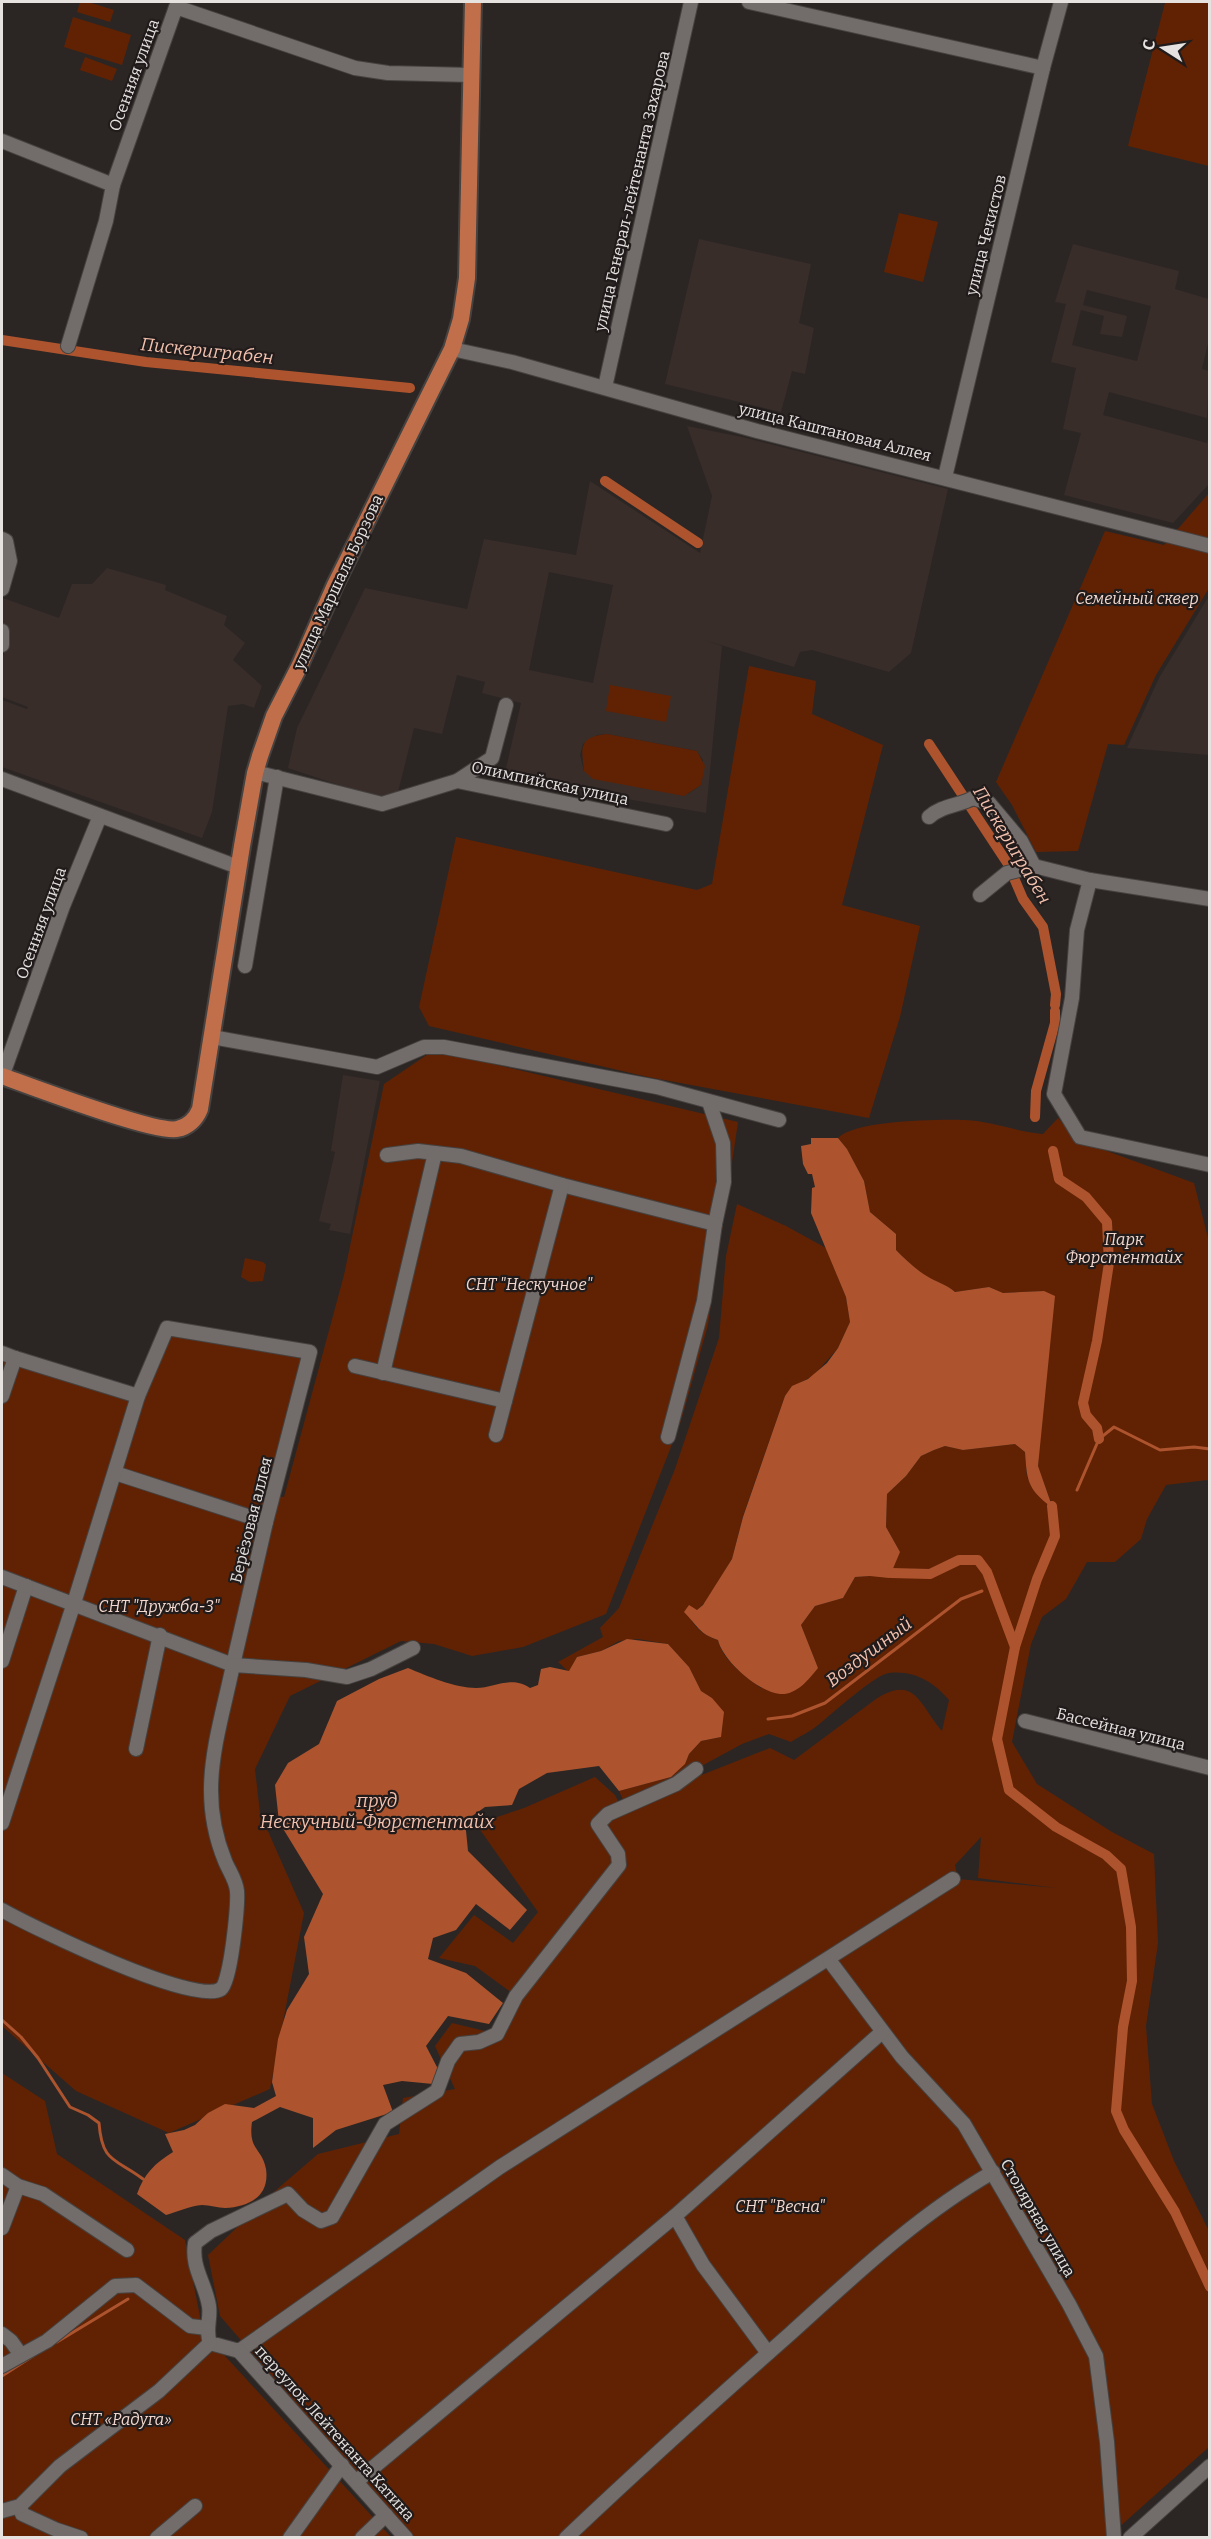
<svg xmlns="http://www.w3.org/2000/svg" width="1211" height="2539" font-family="Bitter,serif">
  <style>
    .built { fill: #382d29; fill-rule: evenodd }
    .green { fill: #612204; fill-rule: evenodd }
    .water { fill: #ad542e }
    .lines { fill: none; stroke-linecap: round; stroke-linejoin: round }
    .stream { stroke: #ad542e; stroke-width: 3 }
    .canal { stroke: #ad542e; stroke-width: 10 }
    .minor-casing { stroke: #454240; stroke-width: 16 }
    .major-casing { stroke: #454240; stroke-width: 20 }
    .minor { stroke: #726c6a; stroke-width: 14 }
    .major { stroke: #c16f4b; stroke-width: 16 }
    .labels { text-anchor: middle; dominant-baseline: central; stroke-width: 4.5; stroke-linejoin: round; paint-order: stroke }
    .street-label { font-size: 16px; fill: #e5e2e0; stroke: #211c1b }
    .park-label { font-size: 16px; font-style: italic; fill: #f2d8ce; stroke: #211c1b }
    .water-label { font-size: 18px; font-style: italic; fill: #f3c1ae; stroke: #211c1b }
  </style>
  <rect width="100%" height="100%" fill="#2b2624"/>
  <!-- built -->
  <g class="built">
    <polygon points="699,239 811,264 799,323 814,328 805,374 792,371 781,412 665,384"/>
    <path d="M1073,244L1179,271L1175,289L1209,299V339L1202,369L1209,371L1207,418L1109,392L1103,415L1207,443L1209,434V484L1173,523L1064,495L1081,433L1063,429L1076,368L1051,362L1066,304L1055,302ZM1087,290L1151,306L1137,361L1072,345L1081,310L1104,316L1100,334L1122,337L1127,316L1083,305Z"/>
    <path d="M687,426L742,437L948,489L911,653L889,672L812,650L800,652L794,667L704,640L722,646L706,813L504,777L521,703L482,693L485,682L457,675L442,734L414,728L397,796L384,800L288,768L297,728L365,588L467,609L484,539L576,555L590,481L700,553L712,496ZM549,572L613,585L593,683L529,670ZM607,734L697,751L703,760L701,785L688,794L584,771L580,755L583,744L597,735Z"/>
    <polygon points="107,568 166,585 165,590 227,616 224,625 245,643 233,660 262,686 254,708 243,704 228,706 212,812 202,838 2,767 2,700 27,709 28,707 2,697 2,661 6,643 2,614 3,598 59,618 72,584 92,584"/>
    <polygon points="1209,596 1209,755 1127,748 1159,678"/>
    <polygon points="343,1075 380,1081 350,1234 329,1230 331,1224 319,1221 335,1152 331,1151"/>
  </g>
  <!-- green -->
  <g class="green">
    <polygon points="80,2 88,2 114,10 110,22 77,12"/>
    <polygon points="1163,2 1209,2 1209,166 1128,146 1165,3"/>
    <polygon points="73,17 131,35 122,65 64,47"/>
    <polygon points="85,57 117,69 112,81 80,70"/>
    <polygon points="899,213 938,222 923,282 884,272"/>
    <polygon points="1209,493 1209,588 1156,675 1124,745 1108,744 1078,851 1036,852 1012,805 996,782 1105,531 1164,545"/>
    <polygon points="749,666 816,681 812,714 883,745 842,905 920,926 900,1017 869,1118 648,1077 429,1026 419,1007 456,837 697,890 712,884"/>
    <polygon points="610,685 671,696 666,722 606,711"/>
    <path d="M607,734L697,751L705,766L701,785L684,796L593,779L584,771C582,749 577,737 607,734Z"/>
    <polygon points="434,1050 738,1122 708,1325 681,1421 606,1614 523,1647 472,1656 434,1644 401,1641 290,1696 255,1769 260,1813 304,1913 270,2089 169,2133 76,2091 2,2026 2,1350 143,1398 167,1333 308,1359 274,1496 284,1497 344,1275 384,1084"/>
    <path d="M1058,1118L1077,1140L1194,1183L1209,1242V1482L1207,1480L1166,1485L1147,1519L1141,1539L1115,1562H1087L1066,1599L1042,1617L1031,1644L1012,1742L1037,1784L1112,1832L1154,1854L1158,1943L1146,2026L1152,2104L1174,2161L1209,2231V2447L1108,2537H412L220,2316L208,2255L275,2191L318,2154L399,2134L403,2098L455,2089L435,2046L452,2023L497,2034L516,1996L475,1966L439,1958L474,1915L513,1943L538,1912L476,1824L524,1808L595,1777L615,1795L623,1811L657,1800L699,1776L770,1748L794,1760L876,1699C916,1673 921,1708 942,1731L949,1700C934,1682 914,1670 889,1673C874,1675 832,1714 818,1725C810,1732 800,1736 791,1742L769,1734L742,1744L674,1781L624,1802L619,1791L671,1777L685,1764L689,1754L701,1741L721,1737L712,1698L701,1691L689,1667L668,1644L638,1639L619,1641L601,1651L577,1657L569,1672L558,1662L603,1637L600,1628L619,1608L675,1469L719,1338L726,1256L737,1204L786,1226L826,1248L846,1297L850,1322L838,1348L814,1375L800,1383L785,1396L743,1516L732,1559L707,1600L690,1618C697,1630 705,1636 718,1640C722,1660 745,1676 761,1688L818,1668L801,1625L815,1606L843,1598L855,1577L870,1576L900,1552L886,1527L887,1494L906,1476L921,1456L934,1450L945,1446L963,1450L1015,1444L1025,1452L1027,1478L1052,1505L1038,1467L1044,1291L1003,1293L989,1287L955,1292C947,1285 938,1283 929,1278C917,1271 906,1260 896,1250V1234L870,1212L864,1181L847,1149L838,1138C855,1120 940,1119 965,1120C992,1121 1017,1132 1043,1134ZM981,1837L978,1878L1056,1888L958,1879L955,1865Z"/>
    <polygon points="245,1258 263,1262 266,1265 263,1281 250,1282 241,1277"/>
    <polygon points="2,2073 45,2101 57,2154 185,2240 203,2332 391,2537 2,2537"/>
  </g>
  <!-- water -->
  <g class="water">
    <path d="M811,1138H838L847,1149L864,1181L870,1212L896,1234V1250C906,1260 917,1271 930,1278C939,1283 947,1285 955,1292L989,1287L1003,1293L1044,1291L1055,1296L1038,1466L1052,1506H1050C1027,1488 1027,1480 1025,1452L1015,1444L963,1450L945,1446L934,1450L921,1456L906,1476L887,1494L886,1527L900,1552L889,1578L870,1576L855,1577L843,1598L815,1606L801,1625L818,1668C808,1680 797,1695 780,1694C758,1692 723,1661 718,1640C699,1634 697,1625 684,1612L689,1605L697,1610L703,1605L732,1559L743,1517L785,1396L792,1386L808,1379L827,1363L838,1348L850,1322L846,1297L811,1213L812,1188L815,1187L812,1174H808L803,1164L801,1146L811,1144Z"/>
    <path d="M627,1639L668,1644L689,1667L701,1691L712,1698L724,1712L721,1737L701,1741L689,1754L685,1764L671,1777L619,1791L599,1766L547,1773L519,1789L512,1805L485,1807L465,1821L468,1851L527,1910L510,1930L476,1904L456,1930L433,1938L428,1959L466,1973L503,2003L489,2024L448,2016L426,2046L438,2069L433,2084L402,2081L383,2085L393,2112L336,2130L313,2148V2118L280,2107L252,2122C248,2151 262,2147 266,2169C270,2196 249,2207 225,2208C218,2208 210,2205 202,2205C190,2206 177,2212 166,2215L137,2194C144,2174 155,2163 173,2152L165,2134L184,2130L195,2125L208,2113L225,2104L254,2108L276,2096L272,2082L278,2039L287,2010L309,1974L304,1937L323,1894L279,1822L275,1785L288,1763L319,1744L337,1701L379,1679L408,1668C427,1676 455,1688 476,1688C495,1688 511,1675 530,1688L538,1685L541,1669L550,1667L569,1671L577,1657L601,1651Z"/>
  </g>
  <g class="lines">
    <!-- stream -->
    <g class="stream">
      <polyline points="1077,1490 1099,1439 1114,1427 1160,1450 1194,1447 1210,1449"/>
      <polyline points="768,1719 792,1716 825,1703 961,1599 982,1591"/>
      <path d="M2,2020L21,2037L38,2058L70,2107L88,2115L99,2123C102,2163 115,2158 143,2179"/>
      <polyline points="57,2342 128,2299"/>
      <polyline points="2,2376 33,2356"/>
    </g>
    <!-- canal -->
    <g class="canal">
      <polyline points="2,340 146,362 410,388"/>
      <polyline points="605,481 698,543"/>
      <polyline points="929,744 1008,864 1023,899 1043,927 1056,994 1055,1005"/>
      <polyline points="1035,1117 1036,1091 1055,1023 1055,1011"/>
      <polyline points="1053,1151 1059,1179 1086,1197 1107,1222 1109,1263 1097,1341 1083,1403 1086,1415 1097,1428 1099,1439"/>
      <polyline points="1052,1506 1055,1536 1037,1579 1015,1647 997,1739 1009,1790 1056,1827 1106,1855 1121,1869 1131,1927 1132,1981 1123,2027 1116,2111 1124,2130 1175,2212 1210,2287"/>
      <polyline points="891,1573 930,1574 959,1560 978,1560 987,1572 1015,1647"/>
    </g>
    <!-- minor casing -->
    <g class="minor-casing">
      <g id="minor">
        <polyline points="749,2 1043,68"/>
        <polyline points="2,141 113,185"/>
        <polyline points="68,346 106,221 113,185 176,7 355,68 388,73 471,75"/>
        <polyline points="452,349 512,362 757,431 1210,546"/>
        <polyline points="605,387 691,2"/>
        <polyline points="945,477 1043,68 1061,2"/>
        <polyline points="2,539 6,541 10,561 2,589"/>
        <polyline points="2,631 2,645"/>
        <polyline points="255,772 382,804 457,781 666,824"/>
        <polyline points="2,779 238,867"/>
        <polyline points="457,781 492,758 506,705"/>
        <path d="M929,817C942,805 959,806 973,798L989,803L1021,841L1034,866"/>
        <polyline points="1090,880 1077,930 1072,998 1054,1094 1080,1137 1210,1165"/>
        <polyline points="980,895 1007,873 1034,866 1090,880 1210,899"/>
        <polyline points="245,966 277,777"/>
        <polyline points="212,1037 377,1067 424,1047 444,1047 657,1087 779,1120"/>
        <polyline points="2,1077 63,906 100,816"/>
        <polyline points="709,1102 723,1143 724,1182 715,1224"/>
        <polyline points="387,1155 418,1151 461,1156 562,1185 715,1224 704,1301 668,1437"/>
        <polyline points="2,1353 15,1358 2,1396"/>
        <polyline points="355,1366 505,1401"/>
        <polyline points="383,1373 435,1153"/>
        <polyline points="496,1435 562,1185"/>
        <polyline points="115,1473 266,1522"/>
        <polyline points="2,1577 233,1665 266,1522 310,1352 167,1328 138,1396"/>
        <polyline points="2,1661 26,1586"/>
        <polyline points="1025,1721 1210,1768"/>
        <polyline points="136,1749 160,1635"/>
        <path d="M696,1769L676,1784L608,1814L598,1824L618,1854L619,1865L516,1996L497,2034L479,2042L460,2044L448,2061L437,2091L385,2124L332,2217L321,2221L303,2210L288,2194L211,2231L195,2243C191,2268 205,2282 209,2306C211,2319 205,2330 210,2343L239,2351L500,2167L953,1879"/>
        <polyline points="2,1823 74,1603 138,1396 15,1358"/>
        <path d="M2,1910C32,1927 196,2007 221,1989C231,1982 238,1905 237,1891C236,1880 229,1871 225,1861C216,1839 211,1814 211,1790C211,1749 225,1705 233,1665L306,1670L347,1677L371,1669L413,1648"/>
        <polyline points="829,1960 902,2057 964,2124 1069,2304 1096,2356 1107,2442 1114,2538"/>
        <polyline points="2,2175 18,2186 43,2194 127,2250"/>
        <polyline points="675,2216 703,2265 768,2353"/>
        <polyline points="2,2228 18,2186"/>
        <polyline points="2,2334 11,2341 21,2355"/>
        <polyline points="239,2351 406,2538"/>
        <polyline points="2,2366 47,2341 115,2286 136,2285 190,2326 207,2328"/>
        <polyline points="357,2481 675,2216 882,2032"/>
        <polyline points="20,2506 22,2514 57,2530 81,2538"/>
        <polyline points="2,2511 20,2506 60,2466 159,2391 210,2343"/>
        <polyline points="157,2538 195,2506"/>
        <polyline points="290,2538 342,2465"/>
        <polyline points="362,2538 386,2515"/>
        <path d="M566,2538C640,2468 715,2400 791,2333C855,2275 918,2215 993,2172"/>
        <polyline points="1130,2538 1210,2466"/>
      </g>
    </g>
    <!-- major casing -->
    <g class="major-casing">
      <path id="major" d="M2,1076C30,1086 156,1134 177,1129C188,1127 196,1119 200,1109L242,846L255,773L260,756L274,716L300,665L335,585L452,349L461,319L467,278L473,2"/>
    </g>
    <!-- minor -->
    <use href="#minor" class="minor"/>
    <!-- major -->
    <use href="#major" class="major"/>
  </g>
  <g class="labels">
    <!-- street labels -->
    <g class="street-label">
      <text transform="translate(134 75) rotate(-70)">Осенняя улица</text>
      <text transform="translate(632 191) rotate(-77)">улица Генерал-лейтенанта Захарова</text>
      <text transform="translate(986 235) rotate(-76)">улица Чекистов</text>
      <text transform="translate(835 432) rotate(14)">улица Каштановая Аллея</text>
      <text transform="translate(338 582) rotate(-65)">улица Маршала Борзова</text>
      <text transform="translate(550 783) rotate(12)">Олимпийская улица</text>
      <text transform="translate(41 923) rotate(-70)">Осенняя улица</text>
      <text transform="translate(251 1520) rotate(-76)">Берёзовая аллея</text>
      <text transform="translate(1121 1729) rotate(14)">Бассейная улица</text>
      <text transform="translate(1038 2218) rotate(60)">Столярная улица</text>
      <text transform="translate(335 2433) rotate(48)">переулок Лейтенанта Катина</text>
    </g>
    <!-- park labels -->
    <g class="park-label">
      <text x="1137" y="598">Семейный сквер</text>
      <text x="1124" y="1239">Парк<tspan x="1124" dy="18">Фюрстентайх</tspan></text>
      <text x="529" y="1284">СНТ "Нескучное"</text>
      <text x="159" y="1606">СНТ "Дружба-3"</text>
      <text x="780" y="2206">СНТ "Весна"</text>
      <text x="121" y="2419">СНТ «Радуга»</text>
    </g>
    <!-- water labels -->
    <g class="water-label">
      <text transform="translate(207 351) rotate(6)">Пискериграбен</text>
      <text transform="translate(1012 845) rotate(59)">Пискериграбен</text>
      <text transform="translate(869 1652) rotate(-37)">Воздушный</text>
      <text x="377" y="1801">пруд<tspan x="377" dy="21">Нескучный-Фюрстентайх</tspan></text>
    </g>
  </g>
  <!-- border -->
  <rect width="1211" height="2539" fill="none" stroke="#e5e2e0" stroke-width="6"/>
  <!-- north arrow -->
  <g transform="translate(1163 48) rotate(282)" stroke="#211c1b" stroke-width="4.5" paint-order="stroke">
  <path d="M0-4.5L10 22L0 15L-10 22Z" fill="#e5e2e0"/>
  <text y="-9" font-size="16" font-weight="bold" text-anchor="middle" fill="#e5e2e0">С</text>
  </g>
</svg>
